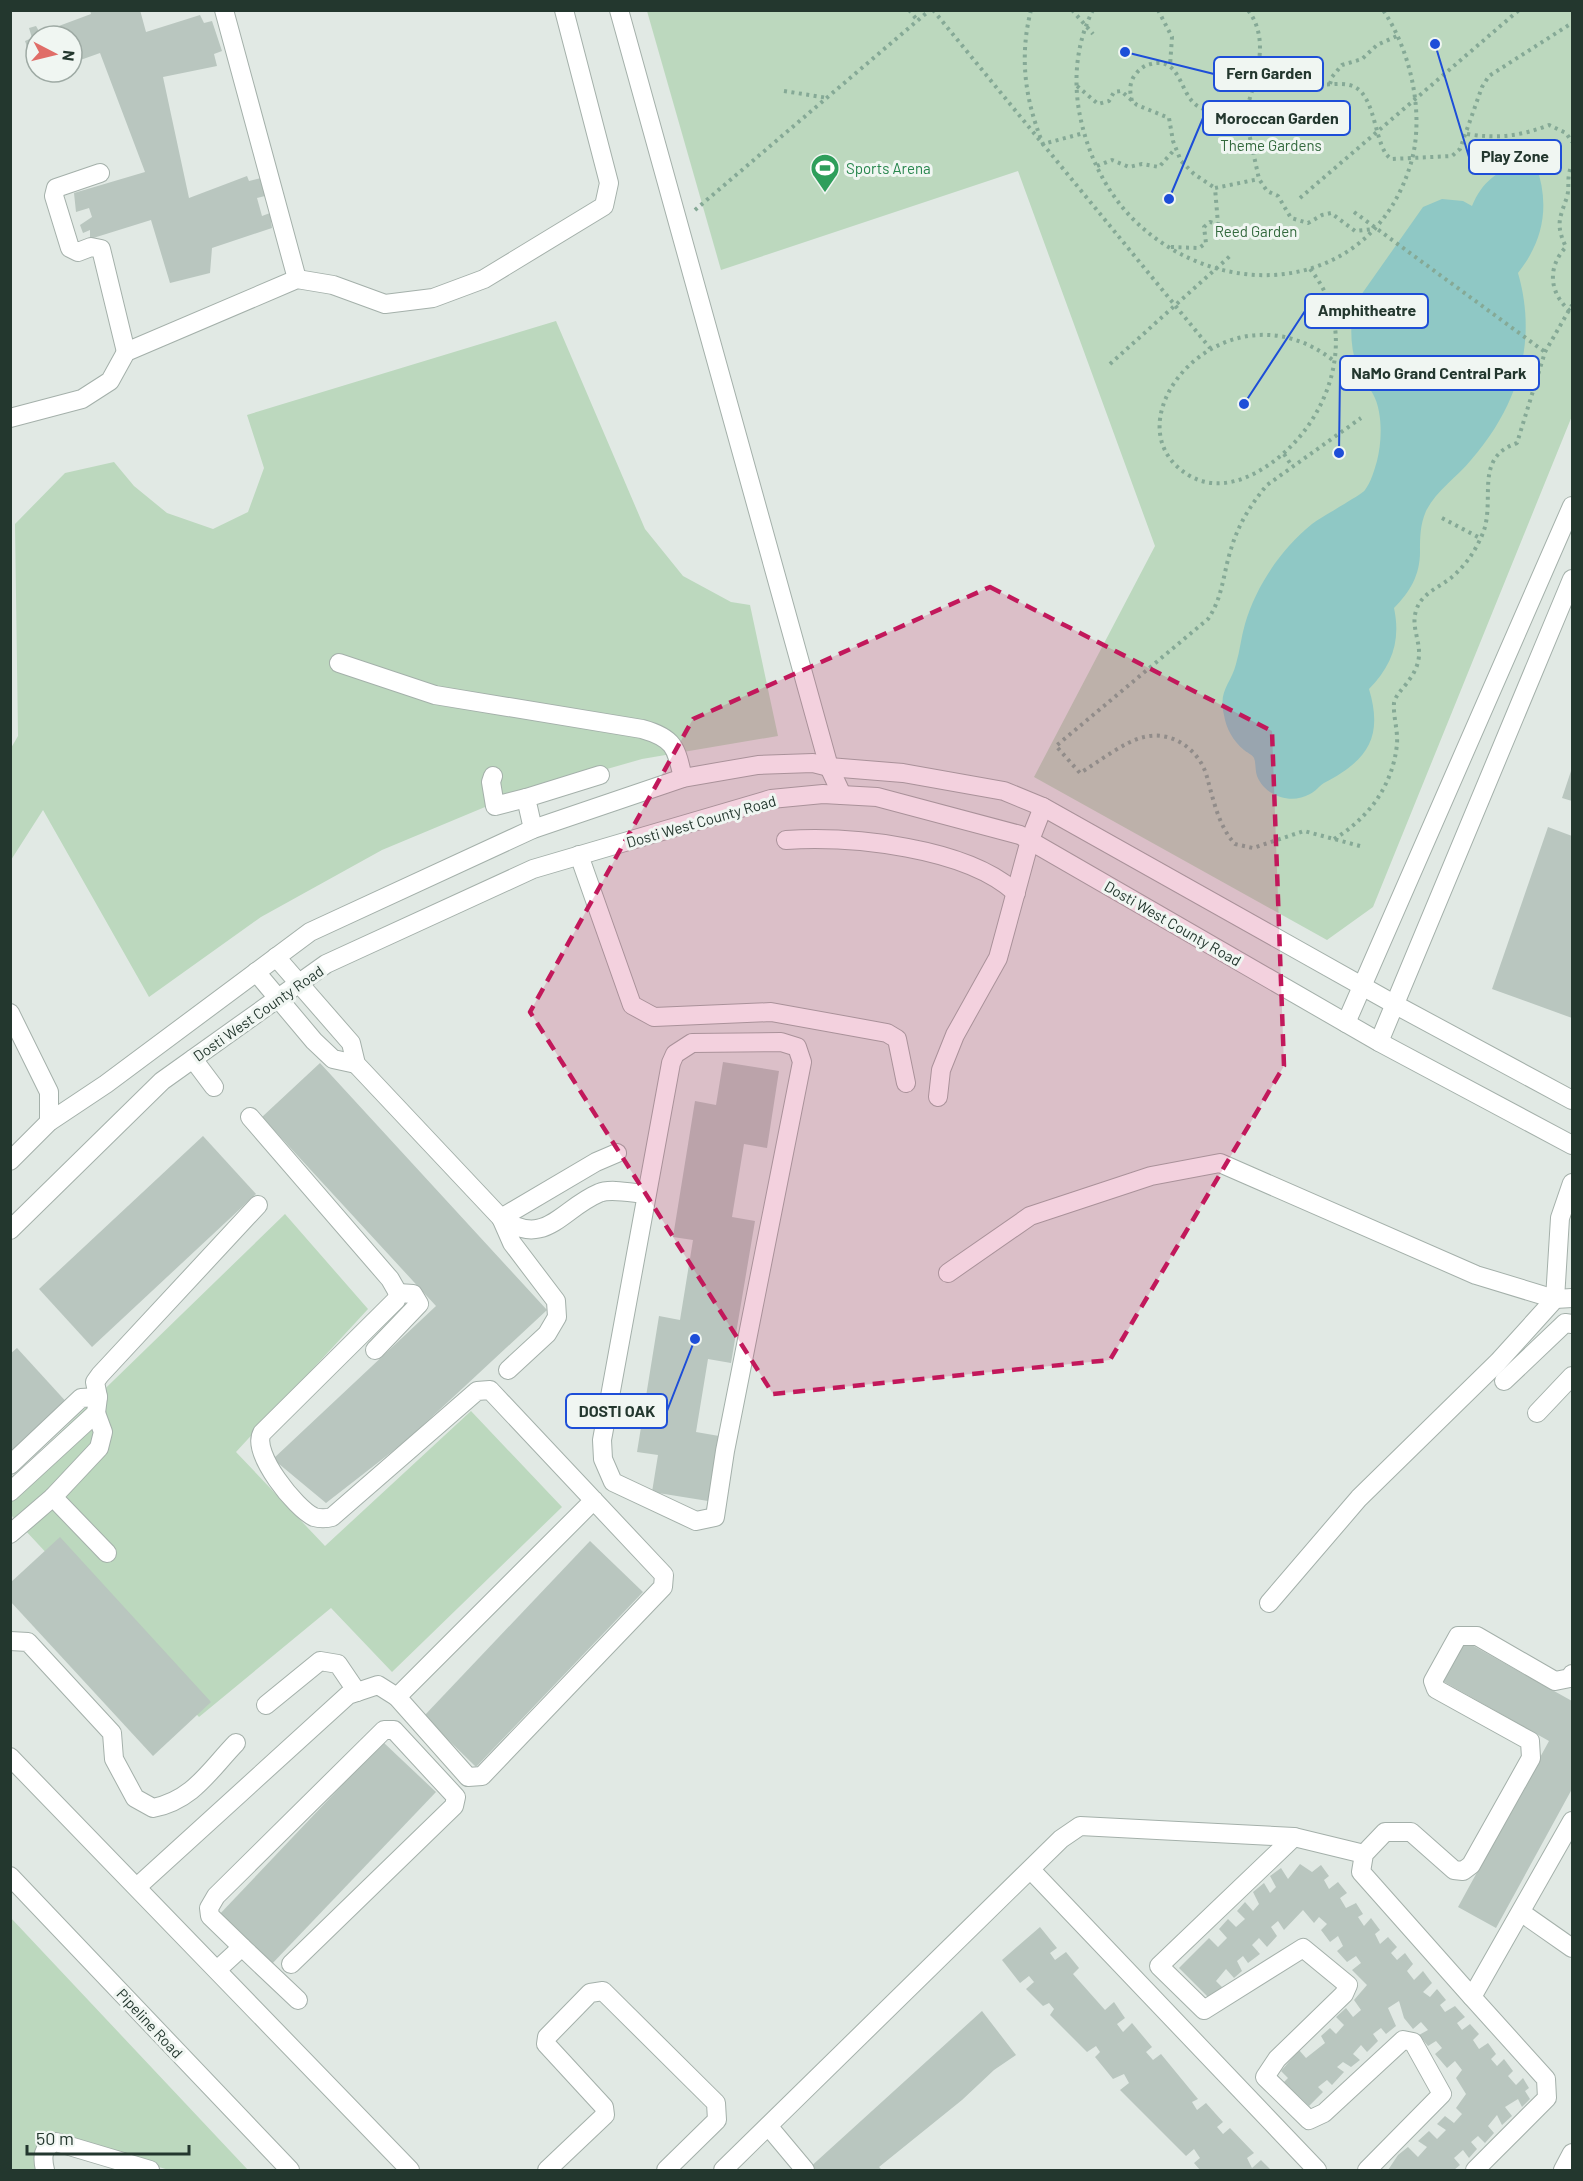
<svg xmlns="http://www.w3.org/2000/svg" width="1583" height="2181" font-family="Barlow,sans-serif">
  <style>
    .green { fill: #bcd8be }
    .water { fill: #8fc8c5 }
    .building { fill: #b9c6bf }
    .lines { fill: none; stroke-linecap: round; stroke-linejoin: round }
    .minor-casing { stroke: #a4b0aa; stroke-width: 20 }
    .path { stroke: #85a996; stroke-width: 4; stroke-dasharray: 3 4.5; stroke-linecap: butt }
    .minor { stroke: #fff; stroke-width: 18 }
    .marked { fill: #c2185b; fill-opacity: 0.2; stroke: #c2185b; stroke-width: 4.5; stroke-dasharray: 12 8; stroke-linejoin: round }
    .labels { text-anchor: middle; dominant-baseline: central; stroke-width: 6; stroke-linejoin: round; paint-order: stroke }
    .park-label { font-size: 15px; fill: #33693d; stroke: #f0f6f2 }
    .leisure-label { font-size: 15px; fill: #27864d; stroke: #f0f6f2; text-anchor: start }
    .street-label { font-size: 15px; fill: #23372e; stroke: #f0f6f2 }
    .leader { fill: none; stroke: #1d4ed8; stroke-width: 2 }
    .callout-dot { fill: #1d4ed8; stroke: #f0f6f2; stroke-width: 2 }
    .callout { fill: #f0f6f2; stroke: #1d4ed8; stroke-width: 2 }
    .callout-label { font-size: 16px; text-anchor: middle; font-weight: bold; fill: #23372e }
  </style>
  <rect width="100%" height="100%" fill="#e1e9e4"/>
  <!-- green -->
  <g class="green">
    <polygon points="647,11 1572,11 1572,416 1373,907 1327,940 1034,777 1155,546 1018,171 721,270"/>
    <polygon points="556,321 645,529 683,576 731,602 750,605 778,736 642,759 509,797 382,850 261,917 149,997 43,810 11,860 11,748 18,736 15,524 65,473 114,462 134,486 167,513 213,529 248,512 264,468 247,415"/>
    <polygon points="285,1214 368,1309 236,1452 325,1546 471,1411 562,1507 392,1672 331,1608 199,1717 11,1515 11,1480"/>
    <polygon points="10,1917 248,2170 169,2170 43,2133 37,2170 11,2170"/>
  </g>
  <!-- water -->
  <path class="water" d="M1523,164L1536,165C1550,205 1544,240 1518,273C1538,342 1518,406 1471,460C1457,477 1436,491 1426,511C1420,525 1420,537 1420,552C1420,575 1410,592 1394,608C1401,641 1392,666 1369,689C1384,739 1366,761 1324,783C1319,786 1315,792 1310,794C1291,805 1265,796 1257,776C1255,770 1256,763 1254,758C1253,755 1246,752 1244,750C1233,741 1226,728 1224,715C1218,690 1231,684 1236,664C1240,651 1241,637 1245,624C1256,586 1281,549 1312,524C1321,517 1363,494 1365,490C1371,482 1374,471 1377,461C1382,442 1383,412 1373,394C1368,385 1361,377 1357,367C1350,346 1350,326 1354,305L1423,207L1442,199L1463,201L1472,206C1482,182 1497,170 1523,164Z"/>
  <!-- building -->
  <g class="building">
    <polygon points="90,10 140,10 146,32 200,15 204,23 212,21 222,51 214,54 217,66 163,77 189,198 247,176 249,181 261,178 265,196 257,198 262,216 270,213 272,228 212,248 210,273 170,283 151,220 90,239 90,230 83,233 80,225 92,217 89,208 76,212 74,193 145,172 100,53 72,63 72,36 36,36 36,72 25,41 32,38 29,28 36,26 40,33 91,14"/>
    <polygon points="1572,768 1572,801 1562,798"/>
    <polygon points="1548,827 1572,836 1572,1018 1492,989"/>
    <polygon points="723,1062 779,1071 767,1148 744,1144 732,1217 755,1221 731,1363 708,1359 696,1432 719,1436 708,1501 652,1492 658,1455 637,1452 659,1316 680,1320 693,1240 673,1237 695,1101 716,1105"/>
    <polygon points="320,1063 547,1310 407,1440 326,1503 273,1459 436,1306 262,1117"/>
    <polygon points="203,1136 256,1194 92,1347 39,1289"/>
    <polygon points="17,1348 70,1406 10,1461 10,1354"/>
    <polygon points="60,1537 211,1702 153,1756 10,1601 10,1583"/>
    <polygon points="590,1541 643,1592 476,1767 424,1716"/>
    <polygon points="1461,1639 1572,1701 1572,1789 1496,1928 1458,1907 1549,1741 1439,1679"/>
    <polygon points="383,1742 436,1792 269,1967 217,1917"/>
    <polygon points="1300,1864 1312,1872 1321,1865 1329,1876 1324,1880 1329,1889 1338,1882 1347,1893 1340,1898 1346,1908 1356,1903 1363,1914 1358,1917 1364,1926 1371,1918 1380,1930 1375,1934 1380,1944 1388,1937 1397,1947 1391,1953 1397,1960 1405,1953 1413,1964 1407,1971 1414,1980 1423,1971 1432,1983 1423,1992 1430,1997 1437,1989 1446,2000 1440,2005 1445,2012 1455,2006 1465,2017 1457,2023 1462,2030 1470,2024 1479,2034 1473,2040 1479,2049 1488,2043 1496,2054 1491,2059 1497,2066 1504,2059 1513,2071 1508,2076 1516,2085 1523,2078 1529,2088 1525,2091 1530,2099 1522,2107 1518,2099 1505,2107 1512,2116 1502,2125 1497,2115 1488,2126 1494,2133 1485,2143 1478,2136 1471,2142 1477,2149 1469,2158 1463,2150 1454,2158 1460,2165 1454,2170 1388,2170 1398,2155 1408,2147 1418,2157 1427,2147 1418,2141 1429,2131 1437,2139 1446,2130 1437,2124 1445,2116 1454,2123 1462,2114 1456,2108 1466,2094 1456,2078 1462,2070 1455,2061 1447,2068 1435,2054 1442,2048 1436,2041 1428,2046 1419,2035 1428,2030 1421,2022 1413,2029 1404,2018 1399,2001 1388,2008 1396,2026 1386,2034 1381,2028 1373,2034 1378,2041 1367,2052 1361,2045 1353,2054 1360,2060 1351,2067 1343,2062 1337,2067 1344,2072 1332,2085 1327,2080 1318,2087 1323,2092 1309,2106 1284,2082 1288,2078 1281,2071 1299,2050 1306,2058 1325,2043 1321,2036 1330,2028 1336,2034 1344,2025 1336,2017 1346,2008 1353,2017 1361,2010 1354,2000 1367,1985 1352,1970 1361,1963 1356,1956 1347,1962 1337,1951 1343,1946 1338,1936 1330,1942 1321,1930 1327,1924 1319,1917 1314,1923 1303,1910 1284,1930 1278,1921 1271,1927 1277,1936 1267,1947 1259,1938 1252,1945 1260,1954 1248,1963 1243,1956 1237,1961 1242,1971 1234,1978 1226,1969 1216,1981 1222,1987 1210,1999 1179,1968 1209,1938 1218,1947 1227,1938 1219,1929 1228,1919 1236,1927 1245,1919 1237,1911 1245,1902 1253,1911 1259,1904 1253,1892 1264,1883 1270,1893 1276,1887 1270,1876 1281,1868 1288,1879"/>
    <polygon points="1040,1927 1057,1948 1050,1953 1055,1960 1066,1952 1079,1968 1073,1974 1105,2010 1114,2002 1125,2018 1117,2024 1123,2032 1132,2023 1152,2047 1146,2052 1153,2060 1161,2054 1198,2099 1192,2102 1197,2110 1206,2103 1223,2122 1217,2127 1223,2134 1230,2128 1254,2153 1247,2158 1252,2168 1261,2160 1271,2170 1200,2170 1194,2163 1200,2158 1194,2149 1186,2156 1120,2090 1129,2083 1124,2074 1113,2079 1095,2057 1100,2052 1096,2046 1087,2052 1050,2015 1054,2009 1049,2003 1043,2006 1026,1989 1034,1982 1029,1976 1020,1983 1002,1960"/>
    <polygon points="982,2011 1016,2055 994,2070 962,2100 879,2167 882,2170 807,2170"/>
  </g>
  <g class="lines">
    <!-- minor casing -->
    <g class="minor-casing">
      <g id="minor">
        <polyline points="224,10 297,279"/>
        <polyline points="619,10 829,767 842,795"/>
        <polyline points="100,173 56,188 54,196 70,248 78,252 91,247 101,249 126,352"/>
        <polyline points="10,418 82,399 110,381 126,352 297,279 333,285 385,304 433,298 484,279 604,206 609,183 564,10"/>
        <path d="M339,663L435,695L642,729C674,738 676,747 683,778"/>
        <polyline points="493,776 491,782 495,806 526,798"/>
        <polyline points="533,829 526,798 600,775"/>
        <path d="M786,840C852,836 966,847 1016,893"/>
        <polyline points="579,855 632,1005 654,1017 771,1012 887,1033 897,1039 906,1083"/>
        <path d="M276,957L351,1043L356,1064L501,1218C545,1249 561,1209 599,1193C610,1188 633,1193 645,1194"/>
        <polyline points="256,972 314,1041 333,1059 356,1064"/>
        <polyline points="10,1013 49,1092 49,1122"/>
        <polyline points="1346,1023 1572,506"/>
        <polygon points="781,1042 797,1047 802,1062 725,1451 715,1517 696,1521 613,1482 603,1459 602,1440 671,1063 675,1054 692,1043"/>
        <polyline points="1379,1042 1572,579"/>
        <polyline points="193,1059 214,1087"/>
        <polyline points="938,1097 941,1070 955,1035 998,958 1030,840 1043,807"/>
        <path d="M250,1117L390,1279L398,1293L396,1300L262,1433C251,1453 296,1509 314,1517C321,1519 325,1519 332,1517L477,1391L490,1390L664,1575L663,1587L482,1776L468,1777L397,1697L594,1500"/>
        <polyline points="10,1161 49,1122 106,1084 310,932 533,829 683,778 758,765 813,763 829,767 903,773 1004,791 1043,807 1394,1004 1572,1100"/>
        <polyline points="501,1218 512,1243 556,1301 557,1317 547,1334 508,1370"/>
        <polyline points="501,1218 596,1162 617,1153"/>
        <polyline points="10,1230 162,1081 326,964 533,869 771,799 823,794 877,797 1020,835 1379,1042 1572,1145"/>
        <polyline points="948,1273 1030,1216 1151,1176 1220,1163 1476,1275 1555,1299 1572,1298"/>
        <polyline points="375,1350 419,1304 413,1294 398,1293"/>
        <polyline points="1504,1381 1565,1323 1572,1324"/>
        <polyline points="96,1413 103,1432 99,1448 53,1497 107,1553"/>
        <polyline points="1537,1413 1572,1376"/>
        <polyline points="10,1465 81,1398 98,1397"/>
        <polyline points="10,1492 96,1413 98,1397 95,1382 100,1375 258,1205"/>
        <polyline points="10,1534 53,1497"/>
        <polyline points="1269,1603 1359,1498 1498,1362 1555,1299 1560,1218 1572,1183"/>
        <path d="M10,1641L28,1642L112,1733L114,1759L135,1798L153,1808C193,1800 209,1771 236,1743"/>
        <polyline points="1572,1674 1570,1678 1555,1681 1477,1636 1458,1636 1433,1681 1436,1689 1530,1741 1531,1758 1471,1865 1463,1871 1454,1870 1411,1832 1385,1832 1364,1854 1361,1872 1472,1997 1572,1821"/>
        <polyline points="266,1705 320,1661 338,1664 357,1692"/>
        <polyline points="10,1757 410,2170"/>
        <polyline points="1294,1837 1159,1966 1204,2010 1303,1948 1348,1985 1344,1994 1277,2059 1265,2077 1309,2120 1324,2113 1403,2040 1413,2042 1442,2094 1367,2170"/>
        <polyline points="1031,1870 1317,2170"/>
        <polyline points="10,1876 290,2170"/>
        <polyline points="137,1887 348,1695 378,1685 397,1697"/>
        <polyline points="1522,1913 1572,1948"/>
        <polyline points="242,1947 210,1916 209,1908 216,1896 384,1730 394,1730 456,1797 454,1806 291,1964"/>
        <polyline points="217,1970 242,1947 298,2000"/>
        <polyline points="1472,1997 1546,2079 1547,2098 1475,2170"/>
        <polyline points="769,2127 805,2170"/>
        <path d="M45,2170C42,2157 42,2147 56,2142L150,2170"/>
        <polyline points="547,2170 605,2115 604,2107 546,2044 547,2037 590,1993 603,1991 716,2103 717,2120 666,2170"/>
        <polyline points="723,2170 1061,1839 1080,1826 1294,1837 1364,1854"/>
        <polyline points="1563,2170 1572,2153"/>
      </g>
    </g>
    <!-- path -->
    <g class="path">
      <polyline points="909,10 918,21"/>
      <polyline points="933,10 1210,348"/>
      <path d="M1031,10C1019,57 1025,100 1043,144L1084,133"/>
      <polyline points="1072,10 1093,34"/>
      <path d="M1093,10C1076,43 1073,81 1080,116C1088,155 1106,192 1134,220C1224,308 1373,292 1411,163C1425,115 1411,51 1383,10"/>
      <polyline points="1158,10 1172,37 1170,66"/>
      <path d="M1260,60L1295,64L1317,84C1329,86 1343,81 1355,87C1377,99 1374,147 1391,159L1452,156L1460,149L1482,87L1489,76L1572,23"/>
      <polyline points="1330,84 1332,77 1342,65 1362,59 1377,45 1397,36"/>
      <polyline points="1077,86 1098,104 1109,101 1114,92 1121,91 1137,105 1169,118 1173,141 1181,161 1194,174 1215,188"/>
      <polyline points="784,91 828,98"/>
      <path d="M1132,101C1130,93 1129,86 1133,78C1137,71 1144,65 1151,64C1182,56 1179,96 1199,107C1212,114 1231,113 1245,115C1254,81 1272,42 1248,10"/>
      <polyline points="1245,115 1259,179 1267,191 1278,196 1291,218 1308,223 1322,215 1331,213 1355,231 1374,229"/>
      <path d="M1467,134C1497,139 1521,136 1549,125L1566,133L1572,142"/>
      <polyline points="1097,166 1112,160 1129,167 1142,164 1159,167 1175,149"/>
      <polyline points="1300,198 1519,10"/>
      <polyline points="695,210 930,10"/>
      <polyline points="1354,212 1545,352"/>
      <polyline points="1171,247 1199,248 1206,243 1204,227 1210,222 1218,224 1215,188 1259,179"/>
      <path d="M1310,269C1364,335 1327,432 1259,471C1238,483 1213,489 1190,476C1101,424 1225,275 1334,361"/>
      <path d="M1570,311C1549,293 1547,267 1566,247C1555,224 1560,218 1567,197C1570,186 1566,177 1572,165"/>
      <polyline points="1110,364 1230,256"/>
      <polyline points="1284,454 1292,466"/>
      <polyline points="1442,518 1480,538"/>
      <path d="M1334,839C1369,818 1393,785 1397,744C1398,730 1393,716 1394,703C1395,692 1417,679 1419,656C1420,640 1411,626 1416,611C1421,593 1439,588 1452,577C1466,565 1476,550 1483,533C1496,499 1473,458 1517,443L1545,352L1572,305"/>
      <path d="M1360,846L1304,831L1253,848L1235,844C1219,827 1213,799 1207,777C1200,750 1172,730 1144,737C1125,741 1097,763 1080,773L1056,746L1208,619C1223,597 1223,574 1231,549C1238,525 1251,504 1267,485L1361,418"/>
    </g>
    <!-- minor -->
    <use href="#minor" class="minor"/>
  </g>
  <!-- marked area -->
  <path class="marked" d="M990,587L1272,731L1284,1066L1110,1360L773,1394L530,1012L693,719Z"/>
  <!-- icons -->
  <defs>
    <g id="stadium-pin" transform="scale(1.5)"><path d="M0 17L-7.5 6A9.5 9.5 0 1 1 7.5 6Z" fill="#2e9e5b" stroke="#f0f6f2"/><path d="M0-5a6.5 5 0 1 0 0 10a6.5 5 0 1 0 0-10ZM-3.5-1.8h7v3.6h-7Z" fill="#fff"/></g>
  </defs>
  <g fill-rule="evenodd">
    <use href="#stadium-pin" x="825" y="168"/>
  </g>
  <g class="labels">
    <!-- park labels -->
    <g class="park-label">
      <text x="1271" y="145">Theme Gardens</text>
      <text x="1256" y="231">Reed Garden</text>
    </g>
    <!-- leisure labels -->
    <g class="leisure-label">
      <text x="846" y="168">Sports Arena</text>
    </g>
    <!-- street labels -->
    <g class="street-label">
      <text transform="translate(701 821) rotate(-16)">Dosti West County Road</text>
      <text transform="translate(1173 923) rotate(30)">Dosti West County Road</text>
      <text transform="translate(258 1013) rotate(-35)">Dosti West County Road</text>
      <text transform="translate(150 2023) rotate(47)">Pipeline Road</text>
    </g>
  </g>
  <!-- callouts -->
  <path class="leader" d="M1125 52L1214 74M1169 199L1203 118M1435 44L1469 157M1244 404L1305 311M1339 453L1340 373M695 1339L667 1411"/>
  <g class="callout-dot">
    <circle cx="1125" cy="52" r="6"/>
    <circle cx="1169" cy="199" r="6"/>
    <circle cx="1435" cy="44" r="6"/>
    <circle cx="1244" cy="404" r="6"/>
    <circle cx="1339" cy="453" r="6"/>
    <circle cx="695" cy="1339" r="6"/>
  </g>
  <g class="callout">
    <rect x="1214" y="57" width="109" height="34" rx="6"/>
    <rect x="1203" y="101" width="147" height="34" rx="6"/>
    <rect x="1469" y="140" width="92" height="34" rx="6"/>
    <rect x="1305" y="294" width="123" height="34" rx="6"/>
    <rect x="1340" y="356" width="199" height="34" rx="6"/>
    <rect x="566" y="1394" width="101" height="34" rx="6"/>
  </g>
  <g class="callout-label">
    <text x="1269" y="79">Fern Garden</text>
    <text x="1277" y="124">Moroccan Garden</text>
    <text x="1515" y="162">Play Zone</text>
    <text x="1367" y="316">Amphitheatre</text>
    <text x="1439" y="379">NaMo Grand Central Park</text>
    <text x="617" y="1417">DOSTI OAK</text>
  </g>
  <!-- border -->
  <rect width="1583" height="2181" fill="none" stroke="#23372e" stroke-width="24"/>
  <!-- north arrow -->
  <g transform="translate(54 54) rotate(97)"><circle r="28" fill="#f0f6f2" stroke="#9eaaa4" stroke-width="1.5"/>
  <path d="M0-4.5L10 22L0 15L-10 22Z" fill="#e06d68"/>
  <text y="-9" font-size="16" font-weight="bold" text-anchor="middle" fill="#23372e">N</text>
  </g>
  <!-- scale -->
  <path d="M27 2145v9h162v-9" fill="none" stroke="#23372e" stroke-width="3"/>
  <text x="36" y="2145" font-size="18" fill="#23372e" stroke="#f0f6f2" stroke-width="4.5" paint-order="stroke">50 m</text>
</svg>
